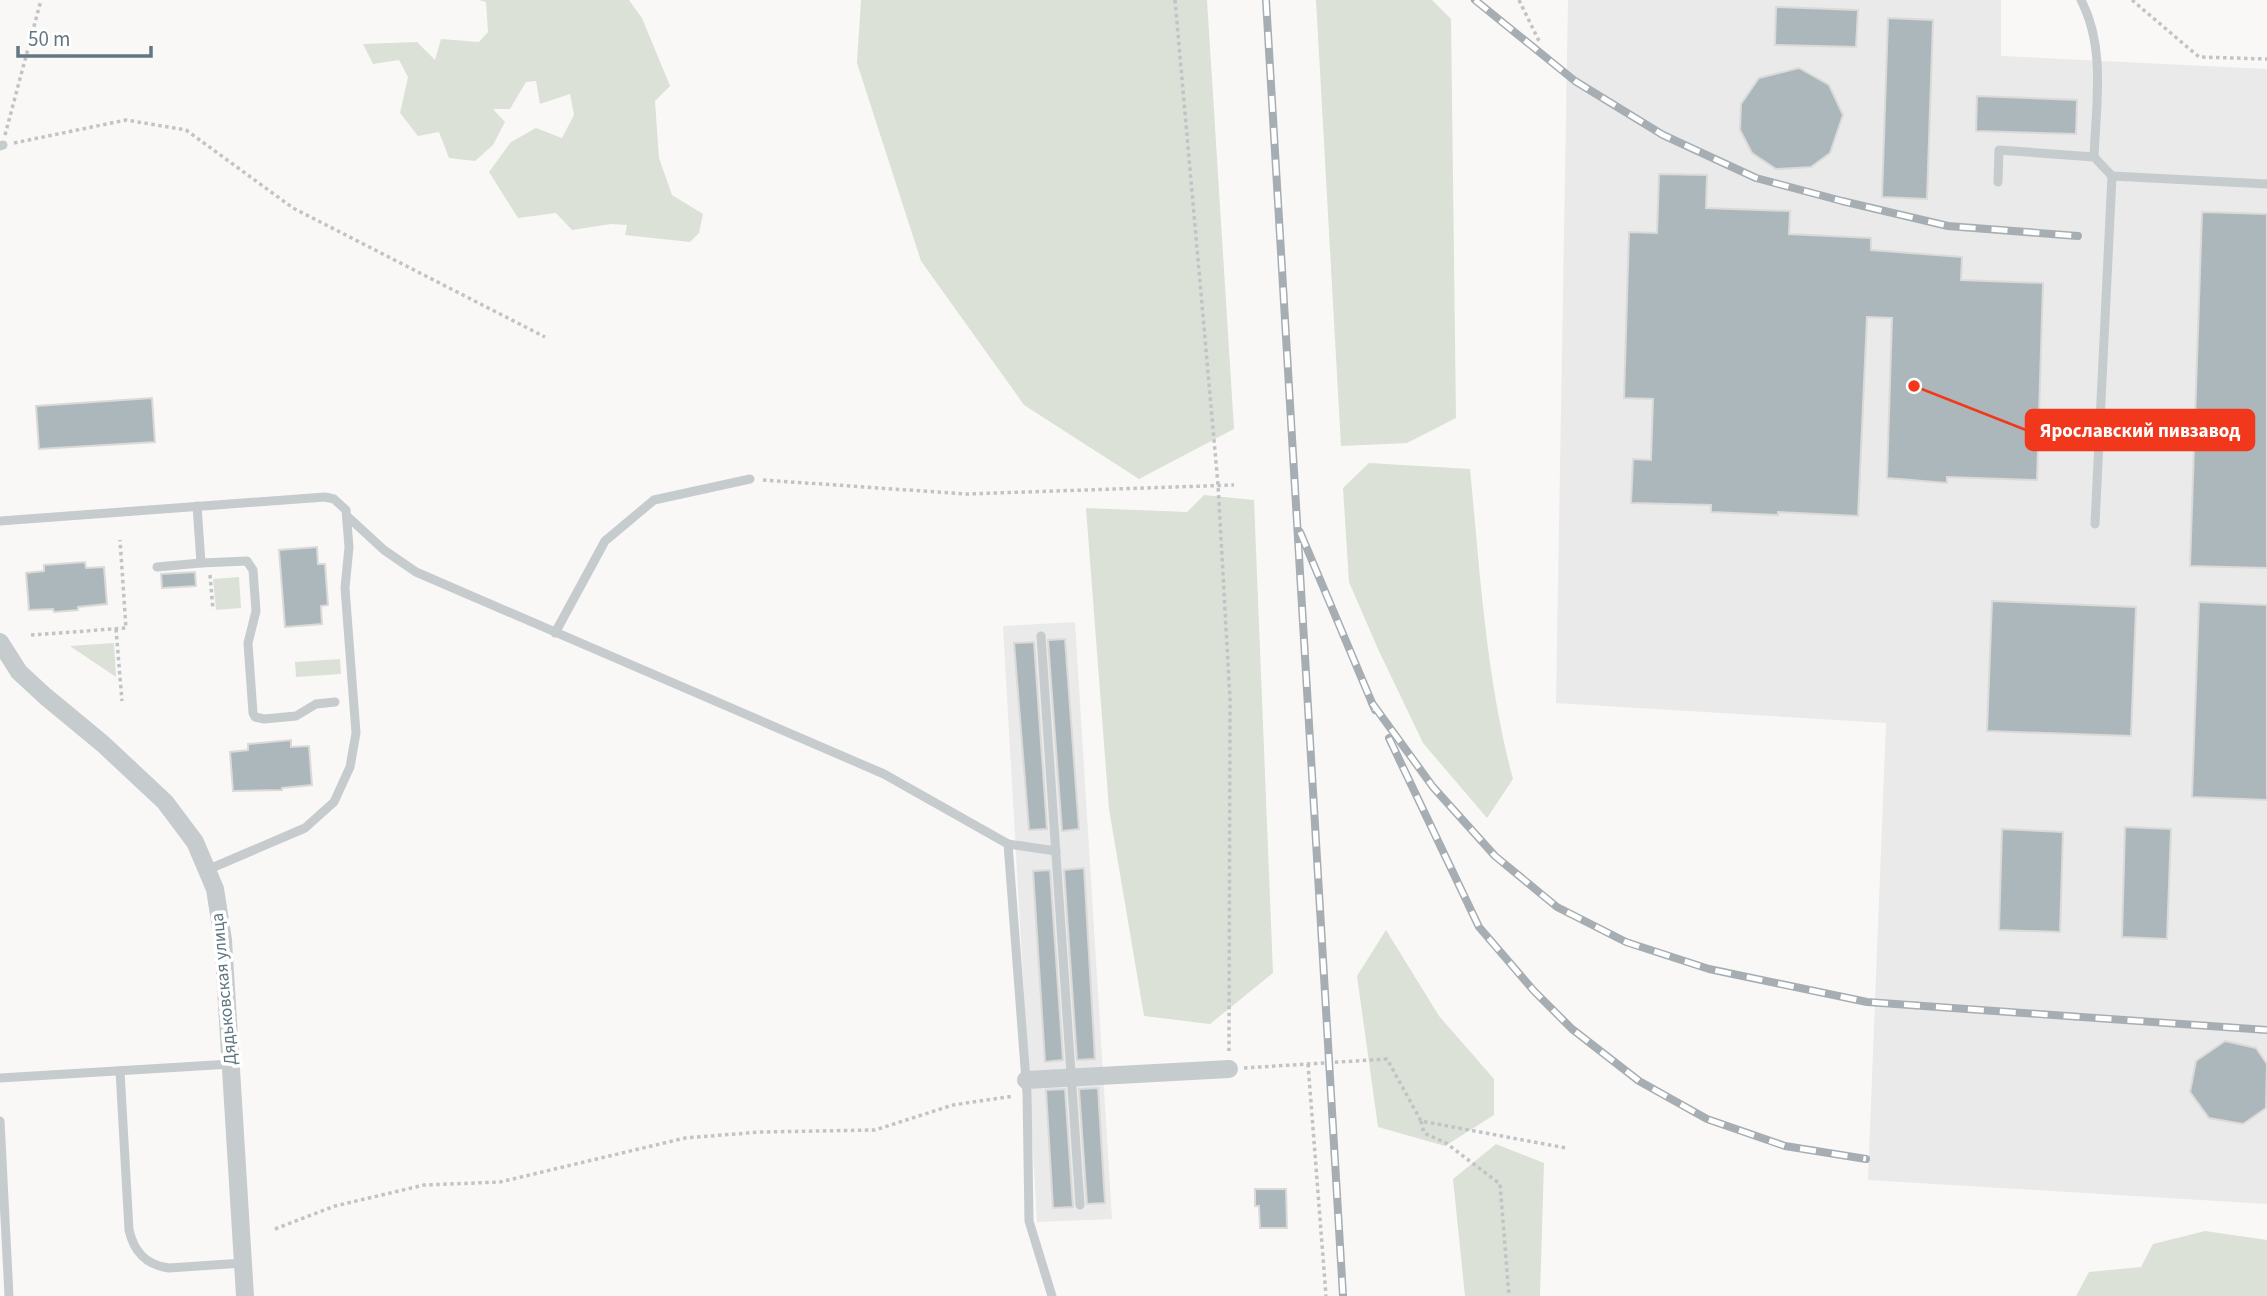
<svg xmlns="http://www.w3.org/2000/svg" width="2267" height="1296" font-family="'Source Sans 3',sans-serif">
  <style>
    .built { fill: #e9eae9 }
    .green { fill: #dbe1d6 }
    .building { fill: #acb7bb; stroke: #dadad8; stroke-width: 2 }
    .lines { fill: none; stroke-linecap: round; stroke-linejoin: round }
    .path { stroke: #c1c4c6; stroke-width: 3.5; stroke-dasharray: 3.5 3.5; stroke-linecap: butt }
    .service { stroke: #c6cbce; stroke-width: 9 }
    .minor { stroke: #c6cbce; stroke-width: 18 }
    .rail-casing { stroke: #a6aeb3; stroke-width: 8 }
    .rail { stroke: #fff; stroke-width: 5; stroke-dasharray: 16; stroke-linecap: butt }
    .labels { text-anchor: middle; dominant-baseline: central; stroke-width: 7; stroke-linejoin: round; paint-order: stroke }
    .street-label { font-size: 18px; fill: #617883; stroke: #fff }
    .leader { fill: none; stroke: #f2381c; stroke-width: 2.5 }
    .callout-dot { fill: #f2381c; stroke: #fff; stroke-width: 2.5 }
    .callout { fill: #f2381c; stroke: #f2381c; stroke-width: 2.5 }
    .callout-label { font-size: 19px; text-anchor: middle; font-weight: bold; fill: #fff }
  </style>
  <rect width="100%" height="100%" fill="#f9f8f6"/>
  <!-- built -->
  <g class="built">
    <polygon points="1568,0 2001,0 2001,56 2267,69 2267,1204 1868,1180 1886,723 1556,703"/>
    <polygon points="1075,622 1112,1219 1037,1222 1003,626"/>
  </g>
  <!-- green -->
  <g class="green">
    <polygon points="479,0 629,0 642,18 670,86 655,101 659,158 672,195 703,214 699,233 690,242 625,235 627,225 611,224 572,230 556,213 518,218 489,172 511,142 536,128 562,138 574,115 570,94 540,104 536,81 526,82 510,109 493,109 505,122 493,145 475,161 449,158 439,132 418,136 400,113 408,77 399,60 373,64 363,44 417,42 435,60 441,39 479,42 488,32 486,2"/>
    <polygon points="861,0 1207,0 1234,429 1139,479 1024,405 921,261 857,63"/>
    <polygon points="1316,0 1432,0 1451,19 1456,418 1407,443 1341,446"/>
    <path d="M1369,463L1470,469C1480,572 1486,678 1513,779L1487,818L1423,743L1378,649L1349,582L1343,488Z"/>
    <polygon points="1204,495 1254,500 1273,973 1210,1024 1144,1016 1109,809 1086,508 1187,512"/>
    <polygon points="239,577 241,608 216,610 213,579"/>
    <polygon points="114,643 116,677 70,646"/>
    <polygon points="340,659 341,674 296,677 295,662"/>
    <polygon points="1386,930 1439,1016 1494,1079 1494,1115 1445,1146 1378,1127 1357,976"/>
    <polygon points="1496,1144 1544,1163 1540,1296 1465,1296 1453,1179"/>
    <polygon points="2205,1231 2267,1240 2267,1296 2076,1296 2089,1272 2141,1267 2153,1244"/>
  </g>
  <!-- building -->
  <g class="building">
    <polygon points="1776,7 1858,10 1856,47 1775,45"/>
    <polygon points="1888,18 1933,20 1927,199 1882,197"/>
    <polygon points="1799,68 1829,85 1843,115 1830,153 1811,167 1776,169 1752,153 1740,130 1741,104 1759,78"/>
    <polygon points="1977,96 2077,100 2076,134 1976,131"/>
    <polygon points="1659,174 1707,175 1706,208 1790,211 1789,234 1871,238 1871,250 1962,257 1961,280 2043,283 2037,480 1947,477 1947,483 1887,478 1892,318 1867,317 1858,516 1778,512 1778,515 1711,512 1711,505 1631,503 1633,459 1651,460 1653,399 1624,398 1629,232 1657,233"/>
    <polygon points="2202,212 2267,214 2267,568 2190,566"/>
    <polygon points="152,398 155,442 39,449 36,406"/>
    <polygon points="317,547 318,564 325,564 328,605 321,606 322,624 285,627 279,550"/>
    <polygon points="85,562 86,568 104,567 107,604 78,607 78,610 54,612 53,609 29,610 26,573 44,571 44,565"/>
    <polygon points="195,572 196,586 162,588 161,574"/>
    <polygon points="1992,601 2136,607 2131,736 1987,731"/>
    <polygon points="2199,602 2267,605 2267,800 2192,797"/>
    <polygon points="1065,639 1079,829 1062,831 1048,640"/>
    <polygon points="1034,642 1047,829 1029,830 1014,643"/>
    <polygon points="291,740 291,747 309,746 312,785 282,788 282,790 233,791 230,752 248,750 248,744"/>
    <polygon points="2125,827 2171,829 2167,939 2122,937"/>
    <polygon points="2002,829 2063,832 2060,932 1999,930"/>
    <polygon points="1084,868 1095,1059 1077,1060 1064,870"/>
    <polygon points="1050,870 1063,1060 1045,1062 1033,871"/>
    <polygon points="2225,1041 2256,1048 2267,1064 2266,1108 2243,1124 2209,1118 2190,1092 2196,1061"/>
    <polygon points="1098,1088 1105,1203 1087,1204 1079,1089"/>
    <polygon points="1065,1089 1073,1207 1053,1208 1046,1090"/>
    <polygon points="1255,1189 1286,1189 1287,1228 1260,1228 1259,1206 1255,1206"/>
  </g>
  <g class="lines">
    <!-- path -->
    <g class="path">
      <polyline points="1175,0 1218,485 1230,699 1229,1051"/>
      <polyline points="1519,0 1540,43"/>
      <polyline points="2132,0 2199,57 2267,59"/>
      <polyline points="5,135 41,0"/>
      <polyline points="14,143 126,120 186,130 293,208 545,337"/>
      <polyline points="763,480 966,494 1234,485"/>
      <polyline points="210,575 213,610"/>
      <polyline points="116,629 122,701"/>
      <polyline points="31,635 126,628 120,540"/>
      <polyline points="1308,1064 1326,1296"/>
      <polyline points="1244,1068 1387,1059 1421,1121 1566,1148"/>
      <polyline points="1421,1121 1424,1133 1446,1143 1500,1184 1509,1296"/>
      <polyline points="275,1229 335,1206 424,1185 500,1182 685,1138 760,1132 875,1130 953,1105 1014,1096"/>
    </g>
    <!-- service -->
    <g class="service">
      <path d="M2081,0C2106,48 2096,105 2094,157"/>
      <polyline points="0,146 3,145"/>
      <polyline points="1998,182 1999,150 2094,157 2112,176"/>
      <polyline points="197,506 201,563 247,561 253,570 256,611 248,643 253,713 255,717 264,719 296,716 316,704 335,702"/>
      <polyline points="347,516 384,550 416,572 884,774 1008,844 1027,1094 1029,1221 1052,1296"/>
      <polyline points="0,521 325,497 334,499 346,510 349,547 345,588 356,733 350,767 334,802 305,828 207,870"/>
      <polyline points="2095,524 2112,176 2267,184"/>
      <polyline points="157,567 201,563"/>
      <polyline points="555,633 605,541 654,500 750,479"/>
      <polyline points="1041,636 1080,1205"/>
      <polyline points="1008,844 1056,851"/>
      <path d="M120,1071L129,1230C134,1252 146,1265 169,1268L243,1263"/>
      <polyline points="0,1078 231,1064"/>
      <polyline points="0,1121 9,1296"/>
    </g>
    <!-- minor -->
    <g class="minor">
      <polyline points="0,642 19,672 45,696 103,744 165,802 195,842 215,889 223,940 245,1296"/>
      <polyline points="1026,1080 1229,1069"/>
    </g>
    <!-- rail casing -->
    <g class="rail-casing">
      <g id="rail">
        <polyline points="1266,0 1343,1296"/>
        <polyline points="1475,0 1575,81 1663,135 1756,178 1842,201 1948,226 2078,236"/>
        <polyline points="1300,532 1375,710"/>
        <polyline points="1372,703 1433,787 1495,856 1557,907 1626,942 1709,969 1867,1002 2267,1030"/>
        <polyline points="1389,738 1479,927 1534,991 1572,1029 1639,1081 1707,1119 1785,1146 1866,1159"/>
      </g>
    </g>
    <!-- rail -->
    <use href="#rail" class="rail"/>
  </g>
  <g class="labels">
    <!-- street labels -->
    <g class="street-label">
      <text transform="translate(224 989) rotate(-95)">Дядьковская улица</text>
    </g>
  </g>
  <!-- callouts -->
  <path class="leader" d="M1914 386L2026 430"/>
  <circle class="callout-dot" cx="1914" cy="386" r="7"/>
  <rect class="callout" x="2026" y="410" width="228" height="40" rx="7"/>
  <g class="callout-label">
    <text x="2140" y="437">Ярославский пивзавод</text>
  </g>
  <!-- scale -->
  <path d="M18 46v10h133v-10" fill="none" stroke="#617883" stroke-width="3.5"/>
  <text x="28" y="46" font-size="21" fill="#617883" stroke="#ffffff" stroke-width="5" paint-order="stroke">50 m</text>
</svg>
